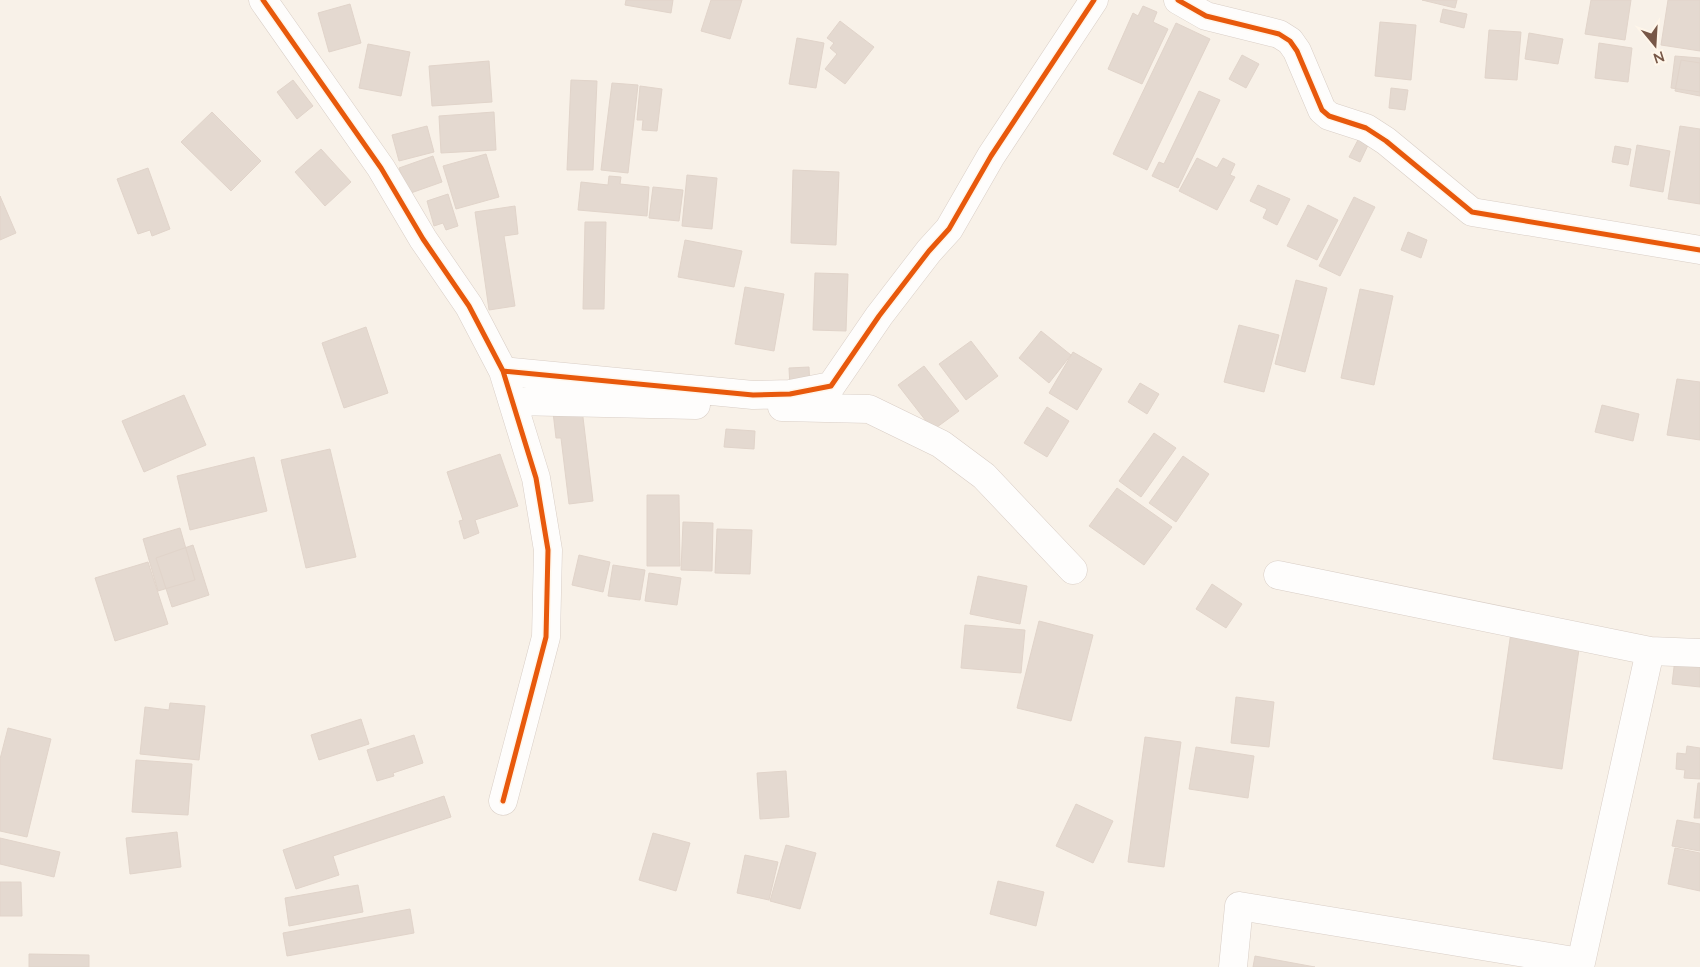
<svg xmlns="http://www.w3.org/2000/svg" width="1700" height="967" viewBox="0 0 1700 967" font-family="Lato,sans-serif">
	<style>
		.building { fill: #e4d9d0; stroke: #e1d4ca }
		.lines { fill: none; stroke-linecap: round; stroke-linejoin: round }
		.street-casing { stroke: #d9cec6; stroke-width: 29 }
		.street { stroke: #fefdfc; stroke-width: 28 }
		.cycleway-casing { stroke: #fff6ea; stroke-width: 8 }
		.cycleway { stroke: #e8590c; stroke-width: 5 }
	</style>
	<rect width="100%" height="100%" fill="#f8f1e8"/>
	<path class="building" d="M 626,0 L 673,0 L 671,13 L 625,5 Z
		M 711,0 L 742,0 L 730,39 L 701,31 Z
		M 1422,0 L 1457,0 L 1455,8 Z
		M 1591,0 L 1631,0 L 1625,40 L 1585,34 Z
		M 1668,0 L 1700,0 L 1700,51 L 1661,45 Z
		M 350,4 L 361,43 L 329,52 L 318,13 Z
		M 1143,6 L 1157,12 L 1153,22 L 1168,29 L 1142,84 L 1108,69 L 1133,13 L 1138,16 Z
		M 1443,9 L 1467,14 L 1464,28 L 1440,22 Z
		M 840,21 L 874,47 L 845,84 L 825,69 L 837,54 L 830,48 L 834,43 L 827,38 Z
		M 1380,22 L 1416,25 L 1411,80 L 1375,76 Z
		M 1176,23 L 1210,39 L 1147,170 L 1113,154 Z
		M 1489,30 L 1521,32 L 1517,80 L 1485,78 Z
		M 1529,33 L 1563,39 L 1558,64 L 1525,59 Z
		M 797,38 L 824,43 L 816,88 L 789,84 Z
		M 1599,43 L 1632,48 L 1628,82 L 1595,78 Z
		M 368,44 L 410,52 L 401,96 L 359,88 Z
		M 1242,55 L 1259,64 L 1246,88 L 1229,79 Z
		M 1675,56 L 1700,58 L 1700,92 L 1671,88 Z
		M 1681,60 L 1700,63 L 1700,96 L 1675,91 Z
		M 489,61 L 492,102 L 432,106 L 429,66 Z
		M 293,80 L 313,106 L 297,119 L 277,92 Z
		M 571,80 L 597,81 L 593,170 L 567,170 Z
		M 612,83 L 638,85 L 628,173 L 601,170 Z
		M 640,86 L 662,89 L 657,131 L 642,130 L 643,120 L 637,120 Z
		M 1391,88 L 1408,90 L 1405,110 L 1389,108 Z
		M 1199,91 L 1220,100 L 1178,188 L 1152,176 L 1159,162 L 1164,164 Z
		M 212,112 L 261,161 L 231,191 L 181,142 Z
		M 494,112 L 496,150 L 441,153 L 439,116 Z
		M 427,126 L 434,152 L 399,161 L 392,135 Z
		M 1680,126 L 1700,129 L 1700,204 L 1668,199 Z
		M 1359,138 L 1369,143 L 1360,162 L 1349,157 Z
		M 1637,145 L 1670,151 L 1663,192 L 1630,186 Z
		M 1615,146 L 1631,149 L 1628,165 L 1612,162 Z
		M 321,149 L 351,182 L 325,206 L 295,172 Z
		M 486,154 L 499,197 L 456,209 L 443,166 Z
		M 433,156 L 442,182 L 408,194 L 399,168 Z
		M 1197,158 L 1217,168 L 1223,158 L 1235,164 L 1230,175 L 1235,177 L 1217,210 L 1179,191 Z
		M 148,168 L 170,229 L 152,236 L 150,230 L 138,234 L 117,179 Z
		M 793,170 L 839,172 L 836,245 L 791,243 Z
		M 687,175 L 717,178 L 712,229 L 682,226 Z
		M 609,176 L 621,177 L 620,184 L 649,187 L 647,216 L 578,210 L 581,182 L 608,185 Z
		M 1258,185 L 1290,199 L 1277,225 L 1263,218 L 1267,209 L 1250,201 Z
		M 653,187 L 683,190 L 679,221 L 649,218 Z
		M 448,194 L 458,226 L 446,230 L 443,223 L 434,226 L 427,201 Z
		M 0,196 L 16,233 L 0,240 Z
		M 1354,197 L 1375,207 L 1340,276 L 1319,266 Z
		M 1308,205 L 1338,220 L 1317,260 L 1287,246 Z
		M 515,206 L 518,234 L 504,236 L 515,306 L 489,310 L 475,212 Z
		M 585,222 L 606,222 L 604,309 L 583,309 Z
		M 1408,232 L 1427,240 L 1421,258 L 1401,250 Z
		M 685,240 L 742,251 L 734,287 L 678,277 Z
		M 815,273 L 848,274 L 846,331 L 813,330 Z
		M 1296,280 L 1327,288 L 1305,372 L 1275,364 Z
		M 745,287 L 784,294 L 774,351 L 735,344 Z
		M 1360,289 L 1393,296 L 1374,385 L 1341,378 Z
		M 1239,325 L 1279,335 L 1264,392 L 1224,382 Z
		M 366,327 L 388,393 L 344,408 L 322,343 Z
		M 1041,331 L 1071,355 L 1049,383 L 1019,358 Z
		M 971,341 L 998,376 L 966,400 L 939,364 Z
		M 1073,352 L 1102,369 L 1077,410 L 1049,393 Z
		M 924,366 L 959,411 L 933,430 L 898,385 Z
		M 809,367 L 810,387 L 790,387 L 789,368 Z
		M 1677,379 L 1700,382 L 1700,440 L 1667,435 Z
		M 1140,383 L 1159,394 L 1147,414 L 1128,402 Z
		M 184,395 L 206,445 L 144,472 L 122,421 Z
		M 1602,405 L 1639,414 L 1633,441 L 1595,432 Z
		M 1047,407 L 1069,421 L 1047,457 L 1024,443 Z
		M 582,409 L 593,501 L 569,504 L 561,438 L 556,438 L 553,412 Z
		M 726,429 L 755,431 L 754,449 L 724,447 Z
		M 1154,433 L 1176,448 L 1141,497 L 1119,481 Z
		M 330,449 L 356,557 L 306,568 L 281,460 Z
		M 500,454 L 518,506 L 475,520 L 479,533 L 464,539 L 459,521 L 463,520 L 447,472 Z
		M 1183,456 L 1209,474 L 1176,522 L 1149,503 Z
		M 254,457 L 267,511 L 190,530 L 177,476 Z
		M 1117,488 L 1172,527 L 1144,565 L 1089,526 Z
		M 647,495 L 679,495 L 680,566 L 647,566 Z
		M 683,522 L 713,523 L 712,571 L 681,570 Z
		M 180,528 L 195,580 L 158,591 L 143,539 Z
		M 717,529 L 752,530 L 750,574 L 715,573 Z
		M 193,545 L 209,595 L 172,607 L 156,558 Z
		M 579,555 L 610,562 L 603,592 L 572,585 Z
		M 148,562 L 168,624 L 115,641 L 95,578 Z
		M 613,565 L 645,570 L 640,600 L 608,596 Z
		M 649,573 L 681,578 L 677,605 L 645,601 Z
		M 978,576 L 1027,586 L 1020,624 L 970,614 Z
		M 1212,584 L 1242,604 L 1226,628 L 1196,609 Z
		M 1039,621 L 1093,635 L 1071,721 L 1017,708 Z
		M 965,625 L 1025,630 L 1021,673 L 961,668 Z
		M 1511,632 L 1580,642 L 1562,769 L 1493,759 Z
		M 1675,659 L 1700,661 L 1700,687 L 1672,684 Z
		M 1236,697 L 1274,702 L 1269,747 L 1231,743 Z
		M 170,703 L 205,706 L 199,760 L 140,754 L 145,707 L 169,710 Z
		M 361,719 L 369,744 L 319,760 L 311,735 Z
		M 8,728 L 51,739 L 27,837 L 0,831 L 0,759 Z
		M 414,735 L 423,763 L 393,773 L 394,776 L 377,781 L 367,750 Z
		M 1145,737 L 1181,742 L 1164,867 L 1128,862 Z
		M 1687,746 L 1700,748 L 1700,779 L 1684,778 L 1685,770 L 1676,769 L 1677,753 L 1686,754 Z
		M 1196,747 L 1254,756 L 1248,798 L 1189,789 Z
		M 136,760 L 192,764 L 188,815 L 132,812 Z
		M 786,771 L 789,817 L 760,819 L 757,773 Z
		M 1698,783 L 1700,783 L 1700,818 L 1694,818 Z
		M 444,796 L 451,817 L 333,856 L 339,875 L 296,889 L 283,850 Z
		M 1076,804 L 1113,821 L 1093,863 L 1056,846 Z
		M 1677,820 L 1700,824 L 1700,851 L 1672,846 Z
		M 177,832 L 181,867 L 130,874 L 126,838 Z
		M 653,833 L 690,843 L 676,891 L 639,880 Z
		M 0,838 L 60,852 L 54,877 L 0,864 Z
		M 786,845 L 816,853 L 800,909 L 770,901 Z
		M 1675,848 L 1700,853 L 1700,891 L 1668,884 Z
		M 745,855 L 778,862 L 769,900 L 737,893 Z
		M 998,881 L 1044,892 L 1036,926 L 990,914 Z
		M 0,882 L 21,882 L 22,916 L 0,916 Z
		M 358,885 L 363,912 L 289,926 L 285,898 Z
		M 410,909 L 414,933 L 287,956 L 283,933 Z
		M 29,954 L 89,955 L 89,967 L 29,967 Z
		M 1255,956 L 1315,967 L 1253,967 Z"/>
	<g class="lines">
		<defs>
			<path id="street" d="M 263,0 L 381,168 L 423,239 L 469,306 L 503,371 L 536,478 L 548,550 L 546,637 L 503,801
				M 1178,0 L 1206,16 L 1279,34 L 1290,41 L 1297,51 L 1322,110 L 1329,116 L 1366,128 L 1386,141 L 1472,212 L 1700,250
				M 503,371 L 753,395 L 790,394 L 831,386 L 879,316 L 929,251 L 949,229 L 991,156 L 1094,0
				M 513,401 L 696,405
				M 782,407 L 869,409 L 941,444 L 984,476 L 1073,570
				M 1278,575 L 1650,651
				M 1233,967 L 1239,906 L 1580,962
				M 1580,967 L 1650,651 L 1700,653"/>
		</defs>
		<use href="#street" class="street-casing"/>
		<use href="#street" class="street"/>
		<defs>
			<path id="cycleway" d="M 263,0 L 381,168 L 423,239 L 469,306 L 503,371 L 536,478 L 548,550 L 546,637 L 503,801
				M 1178,0 L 1206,16 L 1279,34 L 1290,41 L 1297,51 L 1322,110 L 1329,116 L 1366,128 L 1386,141 L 1472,212 L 1700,250
				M 503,371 L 753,395 L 790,394 L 831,386 L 879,316 L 929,251 L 949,229 L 991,156 L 1094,0"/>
		</defs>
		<use href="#cycleway" class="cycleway-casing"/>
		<use href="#cycleway" class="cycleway"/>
	</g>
	<g transform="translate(1655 45) rotate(162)" stroke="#fff6ea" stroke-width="4" paint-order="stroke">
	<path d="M0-4L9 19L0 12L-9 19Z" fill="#775747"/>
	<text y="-8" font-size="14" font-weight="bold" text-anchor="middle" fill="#775747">N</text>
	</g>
</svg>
